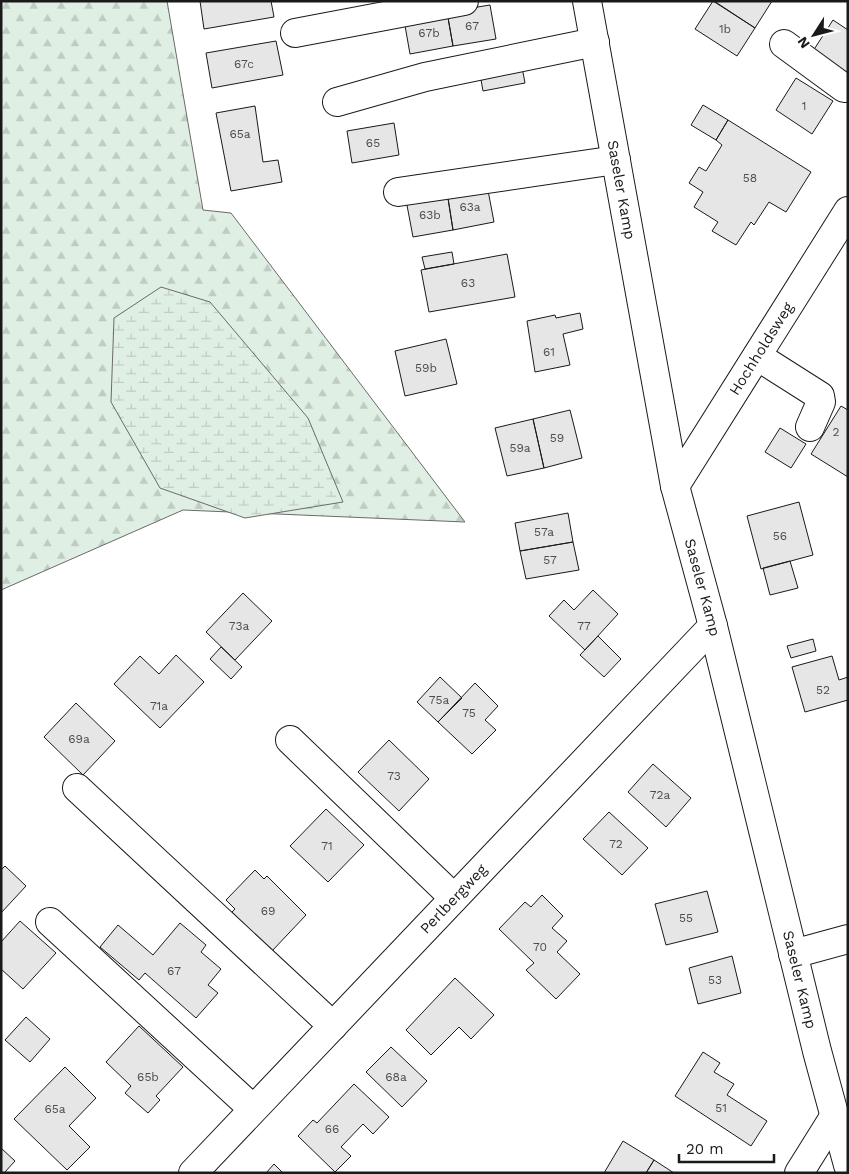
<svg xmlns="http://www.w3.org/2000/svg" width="849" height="1174" viewBox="0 0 849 1174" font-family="'Work Sans',sans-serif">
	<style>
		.forest { fill: url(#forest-firs); stroke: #6a6a6a }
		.wetland { fill: url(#wetland-marsh); stroke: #6a6a6a }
		.building { fill: #e6e6e6; stroke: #1a1a1a }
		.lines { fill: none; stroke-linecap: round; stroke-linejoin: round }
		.minor-casing { stroke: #1a1a1a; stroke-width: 30 }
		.minor { stroke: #fff; stroke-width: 28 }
		.labels { text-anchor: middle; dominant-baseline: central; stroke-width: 4; stroke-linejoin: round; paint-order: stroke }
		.number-label { font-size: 12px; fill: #4d4d4d }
		.street-label { font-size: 15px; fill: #1a1a1a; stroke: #fff }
	</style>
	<defs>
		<pattern id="forest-firs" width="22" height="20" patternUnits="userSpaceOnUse" patternTransform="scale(1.25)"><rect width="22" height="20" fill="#e0efe3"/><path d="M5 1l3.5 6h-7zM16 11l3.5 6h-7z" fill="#c0ccc2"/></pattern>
		<pattern id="wetland-marsh" width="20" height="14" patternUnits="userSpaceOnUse" patternTransform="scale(1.25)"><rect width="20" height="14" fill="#e0efe3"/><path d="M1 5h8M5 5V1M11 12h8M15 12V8" fill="none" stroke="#c0ccc2"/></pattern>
	</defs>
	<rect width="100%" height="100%" fill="#fff"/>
	<path class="forest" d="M 1,1 L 167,1 L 203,210 L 231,213 L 465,522 L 183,510 L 1,590 Z"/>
	<path class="wetland" d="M 161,287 L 210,302 L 308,418 L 343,502 L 245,518 L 160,488 L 111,402 L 114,318 Z"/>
	<path class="building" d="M 200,1 L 271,1 L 274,17 L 204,29 Z
		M 713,1 L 755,28 L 737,56 L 695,29 Z
		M 714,1 L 772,1 L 755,28 Z
		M 490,5 L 496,39 L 453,46 L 447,12 Z
		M 447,12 L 453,46 L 410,54 L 404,20 Z
		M 833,20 L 848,30 L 848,73 L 813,51 Z
		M 276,41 L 283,75 L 212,88 L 206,53 Z
		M 522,67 L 525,83 L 483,91 L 480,74 Z
		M 796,78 L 833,101 L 812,134 L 776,110 Z
		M 703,105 L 728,120 L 716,140 L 691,125 Z
		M 255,106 L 263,162 L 278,160 L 282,182 L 231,191 L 216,113 Z
		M 728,120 L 811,172 L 786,212 L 769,202 L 754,225 L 751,222 L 736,245 L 712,231 L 718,222 L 694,207 L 703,192 L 689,183 L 699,167 L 706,171 L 722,145 L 716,140 Z
		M 394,123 L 399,155 L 352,163 L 347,131 Z
		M 487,185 L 494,222 L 453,230 L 447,192 Z
		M 447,192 L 453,230 L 413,237 L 406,200 Z
		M 452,252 L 454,264 L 425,269 L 422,257 Z
		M 507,254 L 515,297 L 429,312 L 421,270 Z
		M 580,313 L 583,329 L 563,334 L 570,365 L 535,372 L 527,321 L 555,315 L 556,318 Z
		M 446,339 L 457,384 L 405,396 L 395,351 Z
		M 841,406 L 848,410 L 848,477 L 811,454 Z
		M 570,410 L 582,458 L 544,468 L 533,419 Z
		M 533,419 L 544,468 L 507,476 L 495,428 Z
		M 780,428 L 806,444 L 791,468 L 765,452 Z
		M 799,502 L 813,555 L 761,569 L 747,516 Z
		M 568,513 L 573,542 L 520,551 L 515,523 Z
		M 573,542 L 579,570 L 526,579 L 520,551 Z
		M 790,561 L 798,588 L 770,595 L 763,568 Z
		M 593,590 L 618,614 L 585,650 L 549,616 L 564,600 L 574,610 Z
		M 243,593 L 272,621 L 235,660 L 206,632 Z
		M 598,636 L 621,659 L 604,677 L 580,655 Z
		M 813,639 L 816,651 L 791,658 L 787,646 Z
		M 221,647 L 242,667 L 231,679 L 210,659 Z
		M 176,655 L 204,682 L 160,728 L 114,684 L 140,656 L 159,674 Z
		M 832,656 L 839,680 L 848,677 L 848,700 L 805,712 L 792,667 Z
		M 440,677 L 462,698 L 438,722 L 417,702 Z
		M 475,683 L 498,706 L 485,720 L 496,730 L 472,754 L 438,722 Z
		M 76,703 L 115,741 L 83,775 L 44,737 Z
		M 389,740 L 429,779 L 399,811 L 358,772 Z
		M 653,764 L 691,798 L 666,827 L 628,792 Z
		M 326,809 L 364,845 L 328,882 L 290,846 Z
		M 609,812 L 648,848 L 622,875 L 583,839 Z
		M 5,866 L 26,886 L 1,913 L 1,870 Z
		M 255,870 L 264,879 L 267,876 L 306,915 L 272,951 L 232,912 L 235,909 L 226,900 Z
		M 707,891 L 718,932 L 666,945 L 655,904 Z
		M 542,895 L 563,916 L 552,928 L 567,941 L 557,952 L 580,974 L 556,999 L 526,970 L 534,963 L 499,929 L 525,902 L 531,907 Z
		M 20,921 L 56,953 L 23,989 L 1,969 L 1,942 Z
		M 180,923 L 206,945 L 201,952 L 221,969 L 208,985 L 218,993 L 196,1018 L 145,973 L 139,980 L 100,947 L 118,925 L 153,955 Z
		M 732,956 L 741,993 L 698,1004 L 689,968 Z
		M 455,978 L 494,1015 L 471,1039 L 459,1027 L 431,1055 L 406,1030 Z
		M 26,1017 L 50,1039 L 30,1062 L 5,1040 Z
		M 139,1026 L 183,1067 L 156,1096 L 160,1100 L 148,1113 L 125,1093 L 131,1086 L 106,1062 Z
		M 391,1047 L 427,1081 L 402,1107 L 366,1072 Z
		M 703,1052 L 720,1063 L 714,1072 L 734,1084 L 727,1095 L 767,1121 L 751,1146 L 675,1096 Z
		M 65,1067 L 96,1098 L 69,1126 L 90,1147 L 67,1170 L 14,1119 Z
		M 354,1084 L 389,1117 L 373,1134 L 363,1124 L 341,1147 L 351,1156 L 335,1172 L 298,1136 L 313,1120 L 317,1123 Z
		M 623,1141 L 654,1160 L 646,1173 L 604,1173 Z
		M 1,1148 L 15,1161 L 4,1173 L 1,1173 Z
		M 654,1160 L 674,1173 L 646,1173 Z
		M 274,1164 L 283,1173 L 266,1173 Z"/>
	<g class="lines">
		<defs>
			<g id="minor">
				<path id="s1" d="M 587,1 L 675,486 L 713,626 L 817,1051 L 848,1165"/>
				<path d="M 295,33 L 464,1"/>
				<path d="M 784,44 L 844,88 L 848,88"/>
				<path d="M 337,102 L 425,77 L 595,42"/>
				<path d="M 398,192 L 616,160"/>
				<path d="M 757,356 L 820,396 L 821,402 L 810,427"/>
				<path id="s2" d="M 675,486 L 848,211"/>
				<path d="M 290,740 L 454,898"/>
				<path d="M 77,788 L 333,1026"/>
				<path d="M 50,922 L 253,1109"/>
				<path d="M 793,954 L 848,939"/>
				<path id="s3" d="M 193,1173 L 713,626"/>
				<path d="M 799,1173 L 834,1117"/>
			</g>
		</defs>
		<use href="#minor" class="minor-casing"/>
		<use href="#minor" class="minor"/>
	</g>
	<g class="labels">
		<g class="number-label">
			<text x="472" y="26">67</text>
			<text x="725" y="29">1b</text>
			<text x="429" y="33">67b</text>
			<text x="244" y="64">67c</text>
			<text x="804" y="106">1</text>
			<text x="240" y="134">65a</text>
			<text x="373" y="143">65</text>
			<text x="750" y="178">58</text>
			<text x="470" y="207">63a</text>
			<text x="430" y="215">63b</text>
			<text x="468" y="283">63</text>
			<text x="549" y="352">61</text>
			<text x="426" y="368">59b</text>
			<text x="836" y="432">2</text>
			<text x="557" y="438">59</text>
			<text x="520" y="448">59a</text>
			<text x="544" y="532">57a</text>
			<text x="780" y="536">56</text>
			<text x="550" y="560">57</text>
			<text x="239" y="626">73a</text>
			<text x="584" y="626">77</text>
			<text x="823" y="690">52</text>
			<text x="439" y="700">75a</text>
			<text x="159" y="706">71a</text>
			<text x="469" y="713">75</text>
			<text x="79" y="739">69a</text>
			<text x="394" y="776">73</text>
			<text x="660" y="795">72a</text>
			<text x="616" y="844">72</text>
			<text x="327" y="846">71</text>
			<text x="268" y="911">69</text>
			<text x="686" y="918">55</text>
			<text x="540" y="947">70</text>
			<text x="174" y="971">67</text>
			<text x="715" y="980">53</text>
			<text x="148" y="1077">65b</text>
			<text x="396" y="1077">68a</text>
			<text x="721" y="1108">51</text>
			<text x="55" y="1109">65a</text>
			<text x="332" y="1129">66</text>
		</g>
		<g class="street-label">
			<text stroke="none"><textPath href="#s1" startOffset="192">Saseler Kamp</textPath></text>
			<text stroke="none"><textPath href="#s2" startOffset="162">Hochholdsweg</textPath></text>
			<text stroke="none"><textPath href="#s1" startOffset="598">Saseler Kamp</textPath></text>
			<text stroke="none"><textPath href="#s3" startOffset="378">Perlbergweg</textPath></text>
			<text stroke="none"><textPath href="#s1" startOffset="1002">Saseler Kamp</textPath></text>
		</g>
	</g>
	<rect width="849" height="1174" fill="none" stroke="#1a1a1a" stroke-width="5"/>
	<g transform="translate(814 35) rotate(234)" stroke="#ffffff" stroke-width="4" paint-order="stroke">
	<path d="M0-4L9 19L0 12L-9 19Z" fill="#1a1a1a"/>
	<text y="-8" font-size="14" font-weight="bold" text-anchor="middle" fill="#1a1a1a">N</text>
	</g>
	<path d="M679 1154v8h95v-8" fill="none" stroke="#1a1a1a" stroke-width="2.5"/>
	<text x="686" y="1154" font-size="15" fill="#1a1a1a" stroke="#ffffff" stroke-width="4" paint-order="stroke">20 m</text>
</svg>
